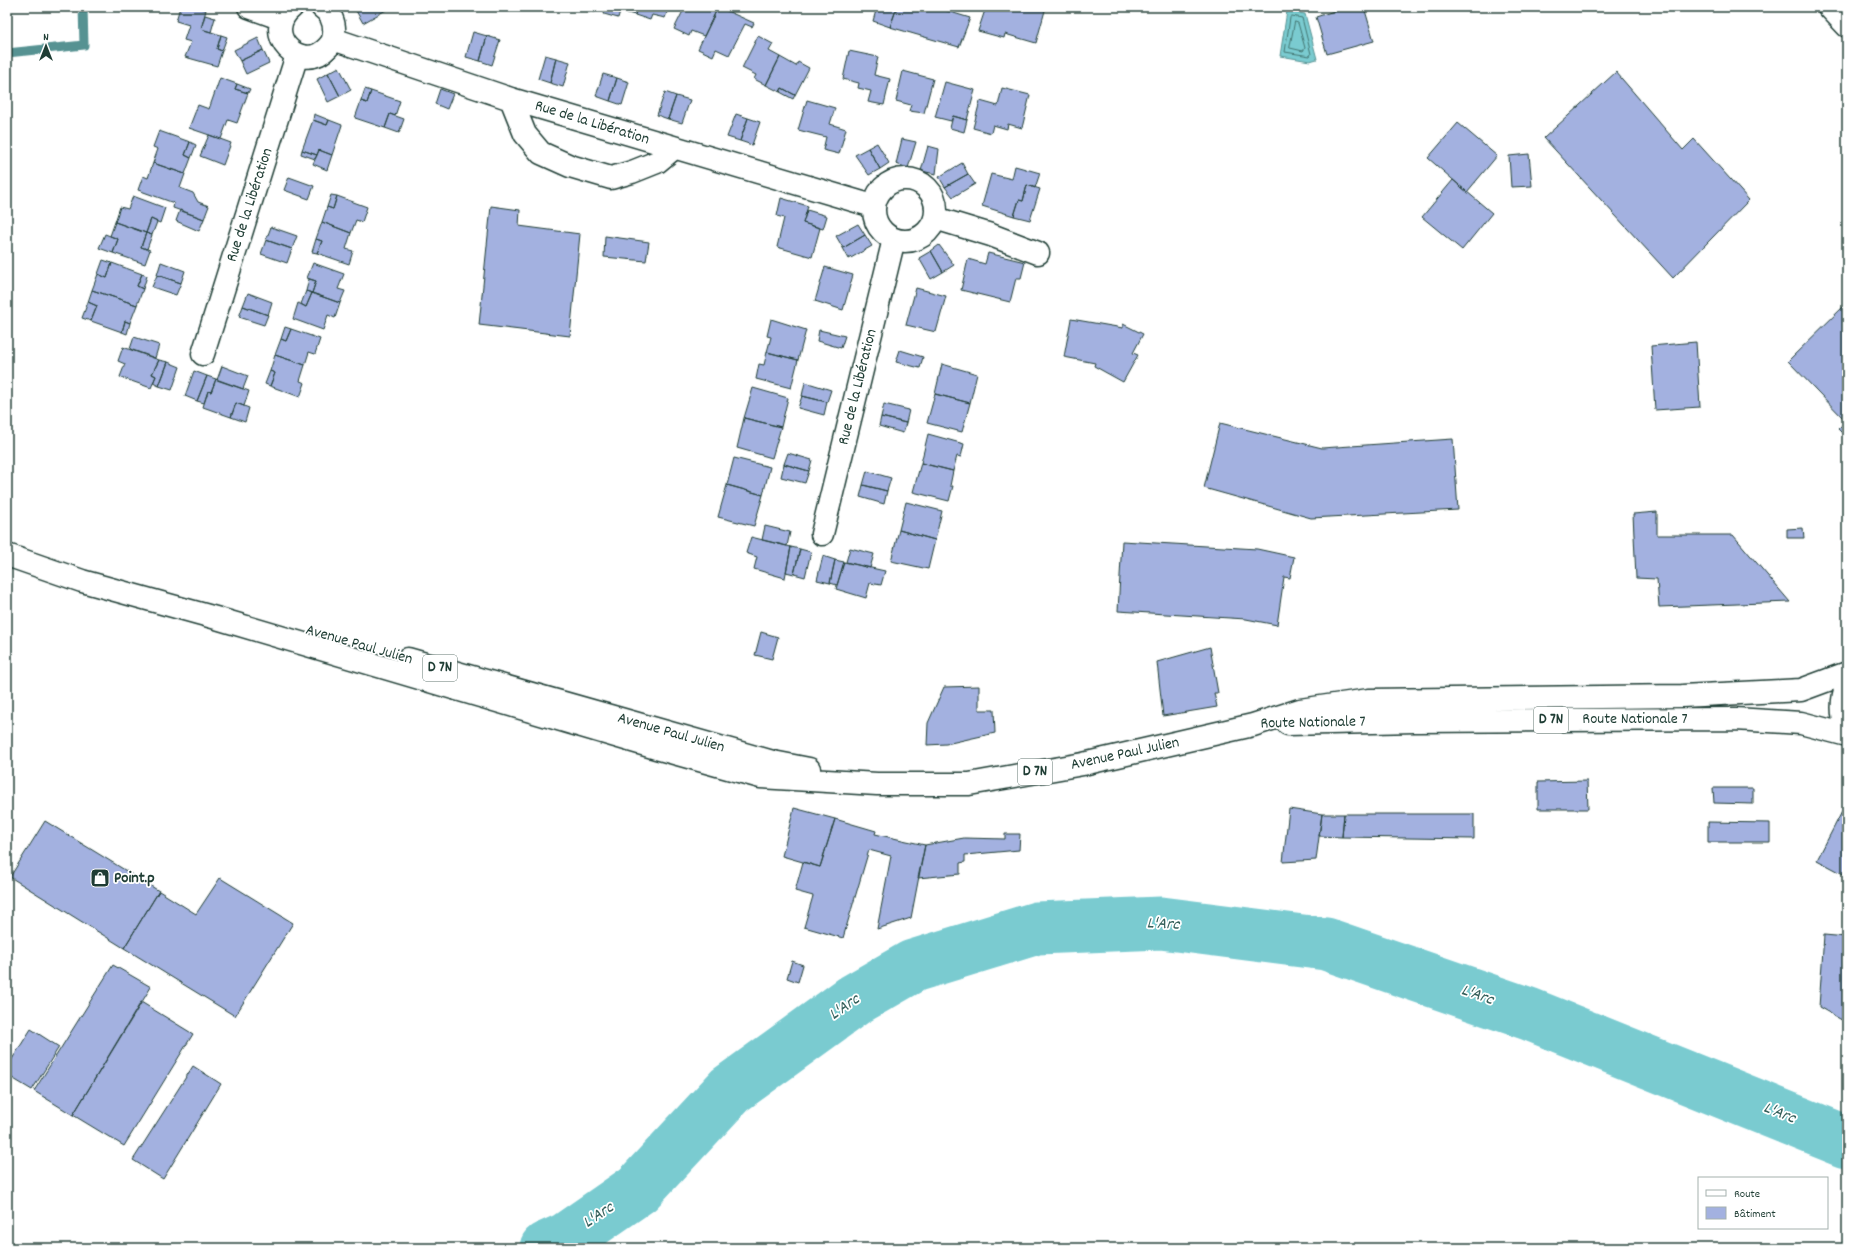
<svg xmlns="http://www.w3.org/2000/svg" width="1854" height="1255" viewBox="0 0 1854 1255" font-family="Dekko,sans-serif">
	<style>
		.water { fill: #7acbd0; stroke: #569292 }
		.lines { fill: none; stroke-linecap: round; stroke-linejoin: round }
		.shore { stroke: #437672; stroke-width: 1 }
		.stream { stroke: #569292; stroke-width: 9 }
		.river { stroke: #7acbd0; stroke-width: 53 }
		.building { fill: #a3b1e0; stroke: #1f3d34 }
		.minor-casing { stroke: #1f3d34; stroke-width: 25 }
		.primary-casing { stroke: #1f3d34; stroke-width: 25 }
		.motorway-casing { stroke: #1f3d34; stroke-width: 25 }
		.minor { stroke: #fff; stroke-width: 22 }
		.primary { stroke: #fff; stroke-width: 22 }
		.motorway { stroke: #fff; stroke-width: 22 }
		.labels { text-anchor: middle; dominant-baseline: central; stroke-width: 3.5; stroke-linejoin: round; paint-order: stroke }
		.shield { fill: #fff; stroke: #627771; stroke-width: 1 }
		.shield-label { font-size: 15px; font-weight: bold; fill: #1f3d34 }
		.street-label { font-size: 16px; fill: #1f3d34; stroke: #fff }
		.poi-label { font-size: 16px; font-weight: bold; fill: #1f3d34; stroke: #fff; text-anchor: start }
		.water-label { font-size: 17px; font-style: italic; fill: #36605b; stroke: #fff }
	</style>
	<rect width="100%" height="100%" fill="#fff"/>
	<filter id="ink" filterUnits="userSpaceOnUse"><feTurbulence type="fractalNoise" baseFrequency=".025" numOctaves="2"/><feDisplacementMap in="SourceGraphic" scale="8" xChannelSelector="R" yChannelSelector="G"/><feConvolveMatrix kernelMatrix="1 2 1 2 8 2 1 2 1" color-interpolation-filters="sRGB"/></filter>
	<g filter="url(#ink)">
		<path class="water" d="M 1287,11 L 1305,14 L 1317,59 L 1310,61 L 1280,56 Z"/>
		<g class="lines">
			<path class="shore" d="M 1292,16 L 1302,18 L 1311,54 L 1310,56 L 1285,52 L 1290,18 Z
				M 1295,22 L 1298,23 L 1305,48 L 1303,51 L 1290,48 Z"/>
			<path class="stream" d="M 7,53 L 84,45 L 83,7"/>
			<path class="river" d="M 546,1248 L 566,1239 L 638,1189 L 730,1090 L 854,1000 L 913,966 L 1037,928 L 1161,923 L 1326,944 L 1529,1014 L 1847,1142"/>
		</g>
		<path class="building" d="M 180,7 L 195,7 L 206,10 L 201,29 L 221,35 L 217,49 L 222,51 L 217,66 L 185,57 L 191,42 L 184,40 L 189,25 L 176,21 Z
			M 359,7 L 384,7 L 386,10 L 363,23 L 355,9 Z
			M 565,7 L 596,7 L 595,12 Z
			M 606,7 L 637,7 L 635,15 L 620,11 L 618,18 L 604,14 Z
			M 637,7 L 669,7 L 665,18 L 652,15 L 650,20 L 635,15 Z
			M 685,7 L 718,7 L 704,36 L 691,31 L 689,36 L 674,29 Z
			M 718,7 L 754,23 L 752,27 L 745,24 L 729,55 L 716,49 L 713,56 L 698,49 Z
			M 877,7 L 897,7 L 890,27 L 873,21 Z
			M 897,7 L 934,7 L 970,18 L 959,47 L 890,27 Z
			M 986,7 L 1046,7 L 1036,43 L 1005,34 L 1004,38 L 978,31 Z
			M 1336,7 L 1364,7 L 1374,41 L 1327,54 L 1316,17 L 1337,10 Z
			M 205,15 L 215,18 L 211,32 L 201,29 Z
			M 473,32 L 487,36 L 480,61 L 466,57 Z
			M 221,35 L 227,37 L 222,51 L 217,49 Z
			M 487,36 L 500,40 L 492,65 L 480,61 Z
			M 758,36 L 773,44 L 769,51 L 780,57 L 766,85 L 754,79 L 756,75 L 742,68 Z
			M 258,38 L 263,50 L 240,61 L 234,50 Z
			M 263,50 L 269,63 L 246,74 L 240,61 Z
			M 849,51 L 878,57 L 874,75 L 890,79 L 884,105 L 868,102 L 871,91 L 858,88 L 859,83 L 843,79 Z
			M 545,55 L 556,58 L 550,83 L 538,79 Z
			M 780,57 L 796,66 L 798,62 L 809,68 L 795,95 L 782,88 L 780,92 L 766,85 Z
			M 556,58 L 570,62 L 563,87 L 550,83 Z
			M 339,67 L 351,90 L 340,96 L 328,73 Z
			M 903,71 L 933,79 L 924,113 L 909,111 L 911,105 L 896,101 Z
			M 1616,72 L 1683,150 L 1694,139 L 1749,200 L 1673,278 L 1544,138 Z
			M 328,73 L 340,96 L 328,102 L 317,79 Z
			M 603,74 L 617,78 L 610,101 L 596,96 Z
			M 220,78 L 237,84 L 235,89 L 248,93 L 237,123 L 228,120 L 221,139 L 189,128 L 198,105 L 209,109 Z
			M 617,78 L 629,82 L 622,105 L 610,101 Z
			M 945,82 L 975,90 L 967,120 L 953,116 L 951,121 L 935,117 Z
			M 237,84 L 250,89 L 248,93 L 235,89 Z
			M 782,88 L 795,95 L 793,99 L 780,92 Z
			M 1002,88 L 1030,95 L 1022,128 L 1008,124 L 1007,129 L 993,125 L 991,133 L 973,128 L 980,101 L 998,106 Z
			M 365,89 L 371,91 L 367,103 L 361,101 Z
			M 440,89 L 453,94 L 447,109 L 435,104 Z
			M 371,91 L 400,101 L 395,116 L 390,114 L 385,128 L 355,118 L 361,101 L 367,103 Z
			M 665,92 L 676,96 L 668,119 L 657,115 Z
			M 676,96 L 690,100 L 682,123 L 668,119 Z
			M 807,100 L 835,108 L 830,124 L 846,129 L 839,154 L 823,150 L 826,137 L 798,130 Z
			M 314,114 L 329,120 L 327,125 L 313,120 Z
			M 390,114 L 404,119 L 399,133 L 385,128 Z
			M 736,114 L 748,118 L 740,141 L 727,137 Z
			M 953,116 L 967,120 L 964,132 L 950,128 Z
			M 748,118 L 760,122 L 752,145 L 740,141 Z
			M 313,120 L 327,125 L 329,120 L 342,125 L 332,155 L 319,150 L 317,155 L 302,150 Z
			M 1458,123 L 1497,156 L 1467,192 L 1428,158 Z
			M 159,131 L 190,142 L 185,155 L 191,158 L 185,174 L 153,163 L 158,149 L 153,147 Z
			M 209,135 L 231,143 L 223,165 L 200,156 Z
			M 902,139 L 916,142 L 908,168 L 896,164 Z
			M 190,142 L 196,145 L 191,158 L 185,155 Z
			M 877,143 L 889,163 L 880,169 L 868,148 Z
			M 928,146 L 939,149 L 936,174 L 921,171 Z
			M 868,148 L 880,169 L 869,175 L 855,155 Z
			M 302,150 L 317,155 L 315,159 L 301,154 Z
			M 319,150 L 332,155 L 327,170 L 313,164 Z
			M 1529,154 L 1532,186 L 1511,187 L 1509,156 Z
			M 153,163 L 185,174 L 180,188 L 193,193 L 198,202 L 209,206 L 204,219 L 173,208 L 174,203 L 138,190 L 143,176 L 148,178 Z
			M 962,163 L 968,174 L 945,187 L 939,177 Z
			M 1015,166 L 1040,173 L 1035,188 L 1027,185 L 1023,201 L 1019,200 L 1014,216 L 982,206 L 991,174 L 1012,179 Z
			M 968,174 L 975,184 L 953,197 L 945,187 Z
			M 289,177 L 314,186 L 309,199 L 284,190 Z
			M 1453,180 L 1492,213 L 1462,250 L 1422,217 Z
			M 1027,185 L 1040,189 L 1030,220 L 1014,216 L 1019,200 L 1023,201 Z
			M 331,195 L 337,196 L 333,209 L 327,207 Z
			M 133,196 L 165,208 L 160,223 L 151,219 L 146,233 L 115,222 L 120,207 L 128,209 Z
			M 337,196 L 367,207 L 362,222 L 356,220 L 351,233 L 322,222 L 327,207 L 333,209 Z
			M 781,198 L 808,206 L 803,223 L 820,228 L 812,257 L 777,247 L 784,218 L 777,216 Z
			M 491,206 L 520,210 L 519,226 L 580,234 L 570,336 L 479,325 Z
			M 180,210 L 204,219 L 199,231 L 176,221 Z
			M 807,210 L 827,216 L 823,229 L 803,223 Z
			M 151,219 L 157,222 L 152,235 L 146,233 Z
			M 115,222 L 146,233 L 141,247 L 150,250 L 145,264 L 113,253 L 118,239 L 110,236 Z
			M 322,222 L 351,233 L 346,249 L 353,251 L 349,264 L 317,253 L 322,241 L 316,239 Z
			M 858,224 L 865,235 L 843,248 L 836,236 Z
			M 271,227 L 297,236 L 292,249 L 266,240 Z
			M 146,233 L 152,235 L 147,249 L 141,247 Z
			M 105,234 L 118,239 L 113,253 L 99,248 Z
			M 865,235 L 872,246 L 849,259 L 843,248 Z
			M 605,236 L 649,242 L 646,261 L 604,257 Z
			M 316,239 L 322,241 L 317,253 L 312,252 Z
			M 266,240 L 292,249 L 287,263 L 261,254 Z
			M 939,245 L 954,265 L 943,272 L 931,251 Z
			M 931,251 L 943,272 L 931,279 L 919,258 Z
			M 988,253 L 1025,262 L 1021,278 L 1016,278 L 1010,302 L 961,290 L 968,259 L 985,264 Z
			M 103,260 L 112,263 L 107,278 L 98,274 Z
			M 161,262 L 185,271 L 181,283 L 157,275 Z
			M 112,263 L 142,274 L 137,286 L 143,289 L 137,305 L 92,290 L 98,274 L 107,278 Z
			M 313,263 L 344,274 L 338,289 L 345,291 L 340,303 L 312,293 L 316,281 L 307,278 Z
			M 825,267 L 853,275 L 843,310 L 815,301 Z
			M 142,274 L 147,276 L 143,289 L 137,286 Z
			M 157,275 L 181,283 L 176,295 L 152,287 Z
			M 309,279 L 316,281 L 312,293 L 306,291 Z
			M 916,288 L 946,296 L 936,332 L 906,325 Z
			M 92,290 L 137,305 L 130,323 L 125,321 L 122,332 L 91,321 L 97,306 L 88,302 Z
			M 306,291 L 312,293 L 306,307 L 301,304 Z
			M 248,293 L 272,302 L 268,315 L 243,306 Z
			M 312,293 L 340,303 L 335,318 L 328,315 L 323,330 L 293,319 L 298,303 L 306,307 Z
			M 88,302 L 97,306 L 91,321 L 82,318 Z
			M 1847,303 L 1847,420 L 1846,421 L 1788,361 Z
			M 243,306 L 268,315 L 264,325 L 239,317 Z
			M 771,319 L 806,330 L 798,360 L 767,352 L 771,337 L 767,336 Z
			M 1071,319 L 1123,328 L 1123,324 L 1143,334 L 1133,353 L 1138,355 L 1123,382 L 1094,366 L 1095,363 L 1064,357 Z
			M 125,321 L 130,323 L 127,334 L 122,332 Z
			M 285,327 L 291,329 L 286,341 L 281,339 Z
			M 291,329 L 320,339 L 315,354 L 309,352 L 305,365 L 275,355 L 281,339 L 286,341 Z
			M 819,330 L 845,336 L 841,348 L 817,341 Z
			M 134,337 L 159,345 L 155,358 L 130,349 Z
			M 1696,342 L 1700,407 L 1655,410 L 1651,346 Z
			M 123,347 L 159,360 L 152,374 L 156,376 L 151,388 L 120,377 L 125,364 L 118,361 Z
			M 900,350 L 923,357 L 920,368 L 896,362 Z
			M 767,352 L 798,360 L 791,388 L 756,379 L 759,364 L 764,365 Z
			M 275,355 L 305,365 L 300,381 L 305,383 L 300,397 L 270,386 L 275,373 L 270,371 Z
			M 159,360 L 168,362 L 159,386 L 153,383 L 156,376 L 152,374 Z
			M 168,362 L 180,367 L 172,390 L 159,386 Z
			M 942,364 L 977,374 L 970,403 L 935,394 Z
			M 222,366 L 248,376 L 243,389 L 217,380 Z
			M 194,371 L 207,376 L 197,401 L 185,396 Z
			M 270,371 L 275,373 L 270,386 L 265,384 Z
			M 207,376 L 216,379 L 211,392 L 208,391 L 204,403 L 197,401 Z
			M 216,379 L 249,391 L 244,406 L 236,403 L 231,417 L 203,407 L 208,391 L 211,392 Z
			M 805,382 L 831,390 L 827,402 L 802,396 Z
			M 753,388 L 788,398 L 781,427 L 744,418 Z
			M 935,394 L 970,403 L 962,432 L 927,423 Z
			M 802,396 L 827,402 L 824,415 L 798,408 Z
			M 236,403 L 249,408 L 245,422 L 231,417 Z
			M 884,404 L 909,410 L 906,423 L 881,417 Z
			M 881,417 L 906,423 L 903,433 L 879,426 Z
			M 744,418 L 781,427 L 772,458 L 737,448 Z
			M 1847,420 L 1847,438 L 1838,429 Z
			M 1220,423 L 1322,448 L 1453,439 L 1458,510 L 1311,518 L 1204,488 Z
			M 928,434 L 964,444 L 961,457 L 957,456 L 953,471 L 921,463 Z
			M 788,453 L 812,460 L 809,471 L 784,464 Z
			M 734,458 L 770,467 L 763,495 L 727,485 Z
			M 921,463 L 953,471 L 950,486 L 953,486 L 949,501 L 913,492 Z
			M 784,464 L 809,471 L 805,483 L 781,477 Z
			M 867,471 L 891,478 L 887,491 L 863,485 Z
			M 727,485 L 763,495 L 754,526 L 718,517 Z
			M 863,485 L 887,491 L 884,504 L 860,497 Z
			M 906,502 L 942,511 L 935,540 L 899,530 Z
			M 1657,512 L 1657,535 L 1733,535 L 1790,602 L 1659,607 L 1657,579 L 1636,578 L 1633,514 Z
			M 765,526 L 790,532 L 787,546 L 762,540 Z
			M 1803,528 L 1804,538 L 1787,538 L 1787,529 Z
			M 899,530 L 935,540 L 928,569 L 891,561 Z
			M 751,537 L 791,547 L 785,578 L 754,569 L 757,557 L 746,553 Z
			M 1122,541 L 1257,549 L 1294,557 L 1290,578 L 1284,577 L 1277,625 L 1246,619 L 1118,611 Z
			M 791,547 L 800,549 L 794,574 L 786,572 Z
			M 850,548 L 874,554 L 870,568 L 846,562 Z
			M 800,549 L 811,552 L 805,577 L 794,574 Z
			M 823,556 L 835,560 L 830,583 L 817,580 Z
			M 835,560 L 844,562 L 837,585 L 830,583 Z
			M 844,562 L 885,571 L 881,585 L 870,583 L 866,598 L 836,589 Z
			M 761,632 L 778,637 L 772,659 L 755,655 Z
			M 1210,647 L 1218,693 L 1214,693 L 1217,707 L 1163,716 L 1157,662 Z
			M 979,686 L 979,710 L 994,710 L 995,733 L 946,744 L 927,745 L 928,723 L 944,687 Z
			M 1587,781 L 1588,809 L 1538,809 L 1538,782 Z
			M 1713,788 L 1753,788 L 1753,804 L 1714,803 Z
			M 1847,802 L 1847,876 L 1817,860 Z
			M 794,808 L 835,819 L 820,867 L 782,856 Z
			M 1289,809 L 1322,814 L 1316,860 L 1283,862 Z
			M 1322,814 L 1344,814 L 1342,837 L 1319,836 Z
			M 1344,814 L 1474,814 L 1474,839 L 1342,837 Z
			M 835,819 L 876,831 L 875,834 L 925,845 L 911,918 L 877,929 L 891,856 L 869,850 L 843,938 L 804,927 L 813,896 L 795,891 L 803,862 L 820,867 Z
			M 45,821 L 159,891 L 124,948 L 10,877 Z
			M 1708,822 L 1770,823 L 1770,842 L 1708,842 Z
			M 1005,834 L 1020,834 L 1019,850 L 965,855 L 965,862 L 960,863 L 960,874 L 918,878 L 925,845 L 964,838 L 1005,839 Z
			M 220,878 L 293,923 L 235,1016 L 124,948 L 159,891 L 196,914 Z
			M 1824,935 L 1847,937 L 1847,1023 L 1819,1007 Z
			M 792,961 L 803,965 L 798,982 L 787,978 Z
			M 113,965 L 151,987 L 73,1115 L 34,1091 Z
			M 141,1002 L 193,1034 L 124,1146 L 73,1115 Z
			M 31,1029 L 59,1047 L 32,1090 L 7,1075 L 7,1067 Z
			M 193,1066 L 221,1084 L 163,1179 L 133,1160 Z"/>
		<g class="lines">
			<defs>
				<path id="minor" d="M 249,7 L 282,19
					M 292,7 C 259,34 302,76 328,47 C 331,44 334,39 334,34 C 335,23 331,13 322,7
					M 333,39 L 511,99 L 873,206
					M 511,99 L 525,134 L 541,153 L 570,166 L 611,178 L 632,172 L 657,162 L 674,148
					M874 210a31 31 0 1 1 62 0a31 31 0 1 1-62 0Z
					M 935,218 L 991,235 L 1038,253
					M 203,354 L 297,55
					M 822,534 L 894,239"/>
				<path id="primary" d="M 7,555 L 82,581 L 216,618 L 656,748 L 760,777 L 877,784 L 969,784 L 1083,764 L 1253,725 L 1300,710 L 1369,700 L 1682,696 L 1801,690 L 1847,673
					M 408,659 L 773,762 L 809,769
					M 1847,684 C 1841,700 1841,715 1847,731
					M 1288,724 L 1415,721 L 1735,719 L 1801,723 L 1847,735"/>
				<path id="motorway" d="M 1829,7 L 1847,26"/>
			</defs>
			<use href="#minor" class="minor-casing"/>
			<use href="#primary" class="primary-casing"/>
			<use href="#motorway" class="motorway-casing"/>
			<use href="#minor" class="minor"/>
			<use href="#primary" class="primary"/>
			<use href="#motorway" class="motorway"/>
		</g>
	</g>
	<defs>
		<symbol id="shop-square" viewBox="-11 -11 22 22"><rect x="-9" y="-9" width="18" height="18" rx="4" fill="#1f3d34" stroke="#fff"/><path d="M-5-2.5h2.3a2.7 3.5 0 0 1 5.4 0H5L5.5 6h-11ZM-1.5-2.5h3a1.5 2.3 0 0 0-3 0Z" fill="#fff"/></symbol>
	</defs>
	<g fill-rule="evenodd">
		<use href="#shop-square" x="89" y="867" width="22" height="22"/>
	</g>
	<g class="labels">
		<g class="shield">
			<rect x="423" y="655" width="34" height="26" rx="3"/>
			<rect x="1534" y="707" width="34" height="26" rx="3"/>
			<rect x="1018" y="759" width="34" height="26" rx="3"/>
		</g>
		<g class="shield-label">
			<text x="440" y="668">D 7N</text>
			<text x="1551" y="720">D 7N</text>
			<text x="1035" y="772">D 7N</text>
		</g>
		<g class="street-label">
			<text transform="translate(592 123) rotate(17)">Rue de la Libération</text>
			<text transform="translate(250 205) rotate(-72)">Rue de la Libération</text>
			<text transform="translate(858 387) rotate(-76)">Rue de la Libération</text>
			<text transform="translate(359 645) rotate(16)">Avenue Paul Julien</text>
			<text x="1635" y="719">Route Nationale 7</text>
			<text transform="translate(1313 723) rotate(-1)">Route Nationale 7</text>
			<text transform="translate(671 733) rotate(16)">Avenue Paul Julien</text>
			<text transform="translate(1125 754) rotate(-12)">Avenue Paul Julien</text>
		</g>
		<g class="poi-label">
			<text x="114" y="878">Point.p</text>
		</g>
		<g class="water-label">
			<text transform="translate(1163 925) rotate(3)">L'Arc</text>
			<text transform="translate(1477 996) rotate(19)">L'Arc</text>
			<text transform="translate(845 1008) rotate(-35)">L'Arc</text>
			<text transform="translate(1779 1114) rotate(22)">L'Arc</text>
			<text transform="translate(599 1216) rotate(-34)">L'Arc</text>
		</g>
	</g>
	<rect width="1854" height="1255" fill="none" stroke="#fff" stroke-width="24"/>
	<rect x="12" y="12" width="1830" height="1231" fill="none" stroke="#1f3d34" stroke-width="1.5" filter="url(#ink)"/>
	<rect x="1698" y="1177" width="130" height="52" fill="#ffffff" stroke="#a5b1ae"/>
	<rect x="1706" y="1190" width="20" height="6" fill="#ffffff" stroke="#a5b1ae"/>
	<text x="1734" y="1197" font-size="12" fill="#1f3d34">Route</text>
	<rect x="1706" y="1207" width="20" height="12" fill="#a3b1e0" stroke="#a5b1ae"/>
	<text x="1734" y="1217" font-size="12" fill="#1f3d34">Bâtiment</text>
	<g transform="translate(46 46)" stroke="#ffffff" stroke-width="3" paint-order="stroke">
	<path d="M0-3L7 15L0 10L-7 15Z" fill="#1f3d34"/>
	<text y="-6" font-size="11" font-weight="bold" text-anchor="middle" fill="#1f3d34">N</text>
	</g>
</svg>
